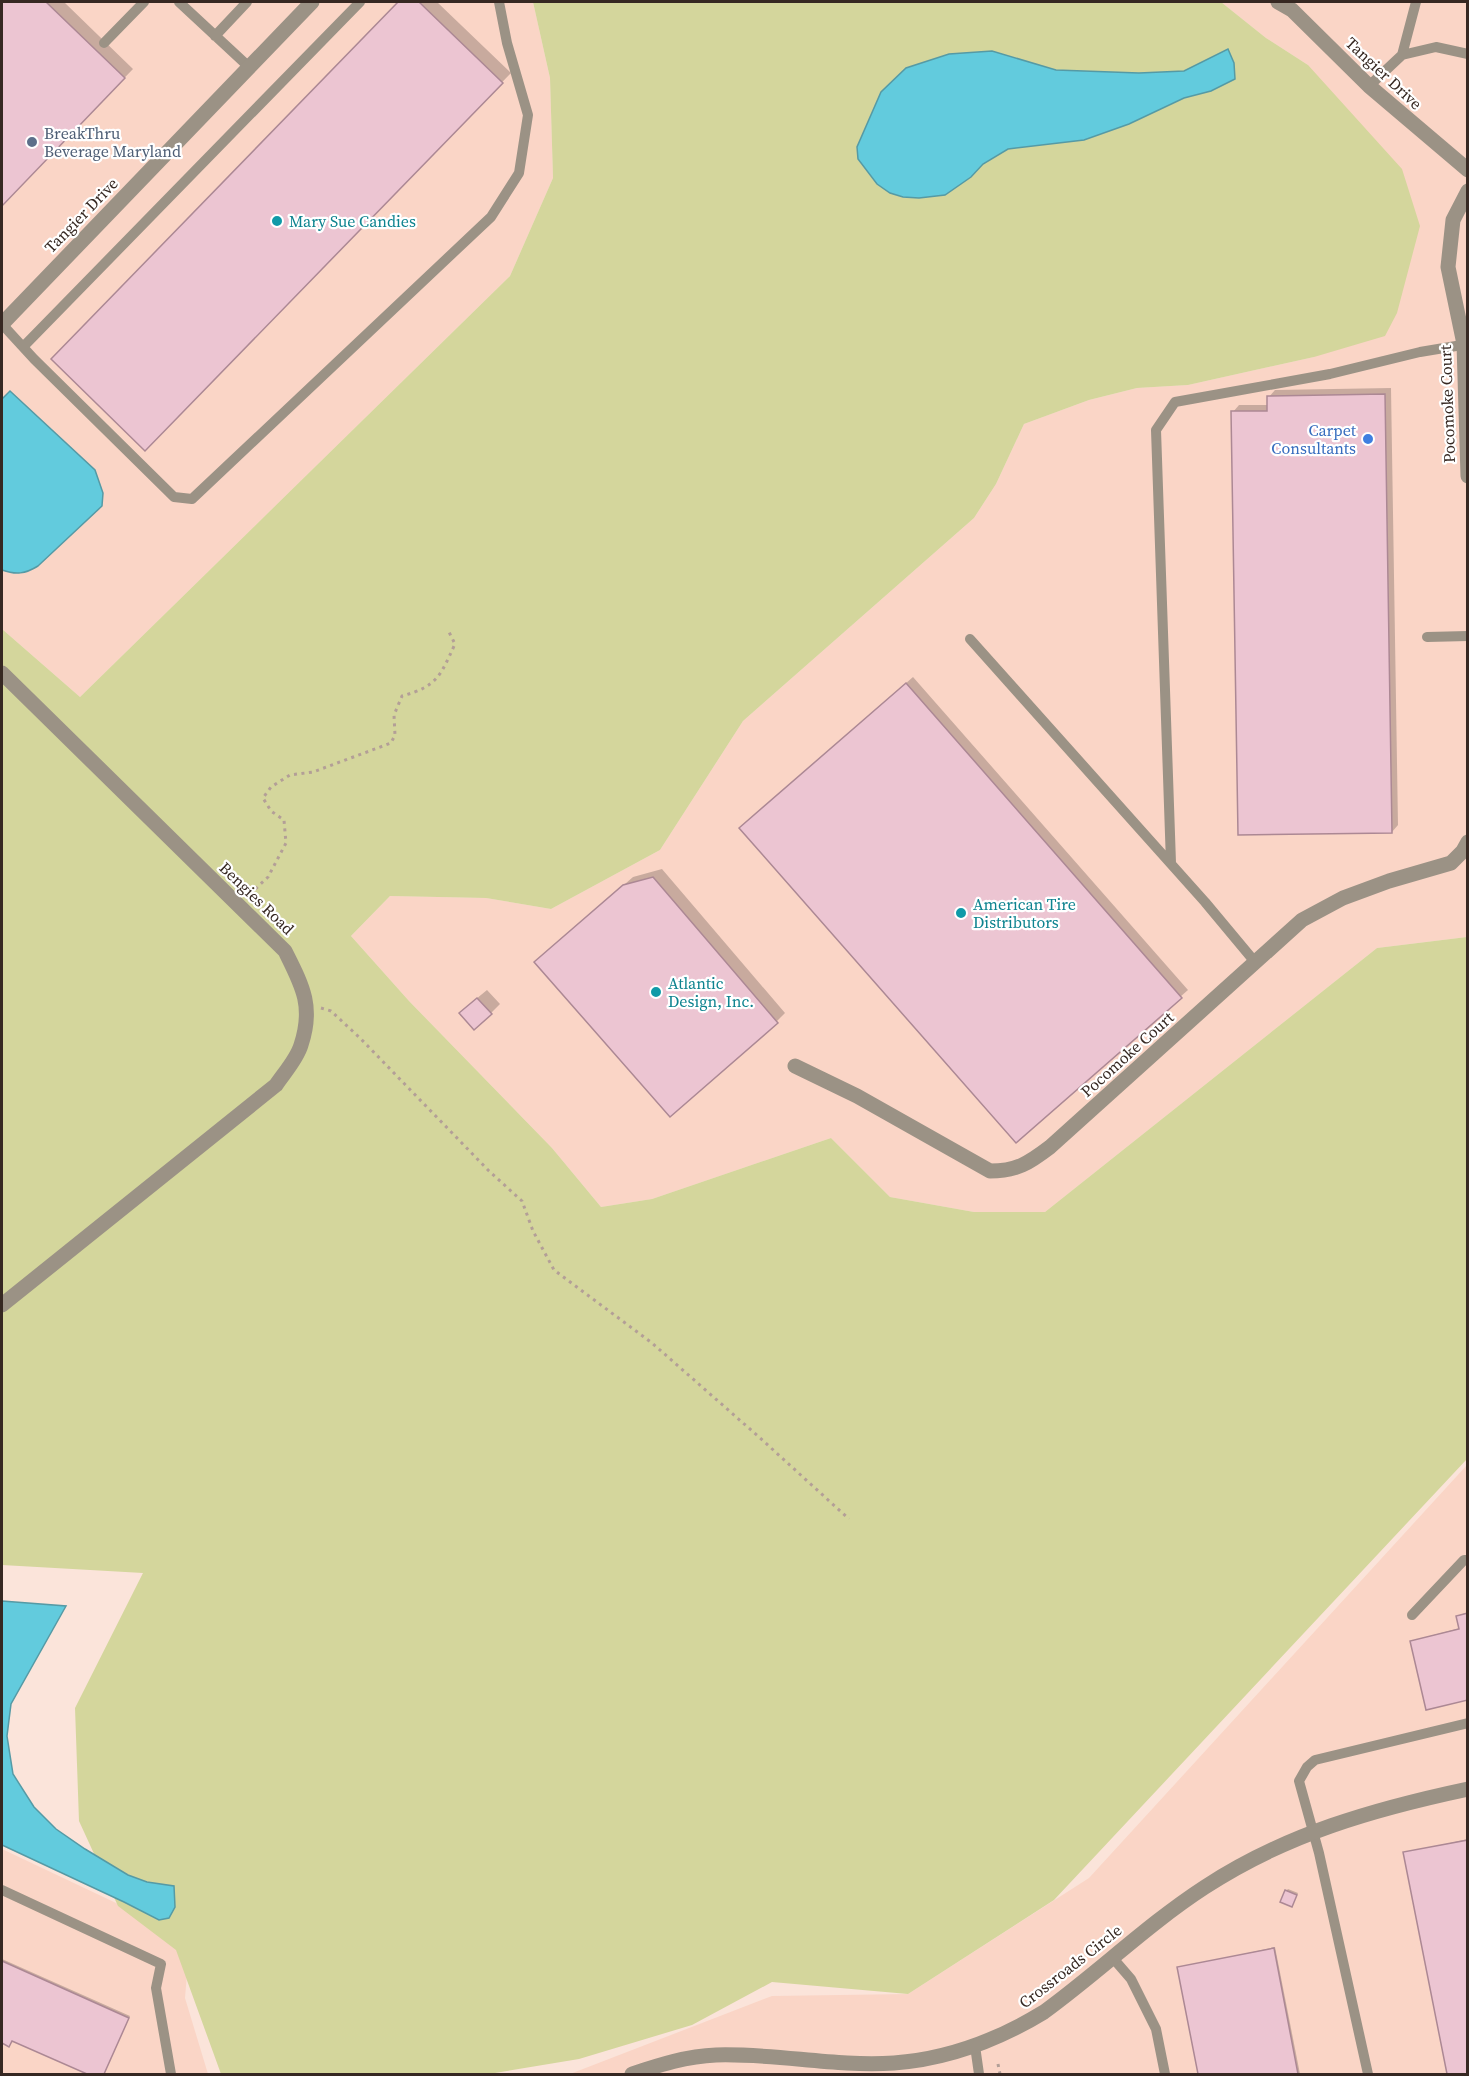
<svg xmlns="http://www.w3.org/2000/svg" width="1469" height="2076" viewBox="0 0 1469 2076" font-family="'Source Serif 4',serif">
	<style>
		.built { fill: #fad5c6 }
		.green { fill: #d4d69c; fill-rule: evenodd }
		.water { fill: #62cbdd; stroke: #559aa5; stroke-width: 1.5 }
		.shadow { fill: #0003 }
		.building { fill: #ecc5d2; stroke: #ac8894; stroke-width: 1.5 }
		.lines { fill: none; stroke-linecap: round; stroke-linejoin: round }
		.path { stroke: #b39f97; stroke-width: 3; stroke-dasharray: 3 4.5; stroke-linecap: butt }
		.service { stroke: #9b9285; stroke-width: 10 }
		.minor { stroke: #9b9285; stroke-width: 15 }
		.service-dot { fill: #5c6f8a; stroke: #fff; stroke-width: 2 }
		.culture-dot { fill: #0f9aa8; stroke: #fff; stroke-width: 2 }
		.shop-dot { fill: #3f7fe0; stroke: #fff; stroke-width: 2 }
		.labels { text-anchor: middle; dominant-baseline: central; stroke-width: 4.5; stroke-linejoin: round; paint-order: stroke }
		.street-label { font-size: 16px; fill: #362822; stroke: #fff }
		.service-label { font-size: 16px; fill: #4e5e75; stroke: #fff; text-anchor: start }
		.culture-label { font-size: 16px; fill: #0d838f; stroke: #fff; text-anchor: start }
		.shop-label { font-size: 16px; fill: #366cbe; stroke: #fff; text-anchor: end }
	</style>
	<rect width="100%" height="100%" fill="#fbe4da"/>
	<path class="built" d="M 2,2 L 533,2 L 550,78 L 553,178 L 510,276 L 80,697 L 2,629 Z
		M 1221,2 L 1467,2 L 1467,937 L 1377,948 L 1045,1212 L 974,1212 L 890,1197 L 831,1138 L 652,1199 L 601,1207 L 552,1148 L 409,1001 L 351,936 L 390,896 L 486,898 L 551,909 L 660,850 L 743,721 L 974,518 L 996,484 L 1024,424 L 1089,400 L 1137,388 L 1188,385 L 1314,357 L 1308,65 L 1266,38 Z
		M 1467,1465 L 1467,2074 L 570,2074 L 772,1996 L 908,1994 L 1089,1878 Z
		M 2,1849 L 190,1938 L 185,1998 L 208,2074 L 2,2074 Z"/>
	<path class="green" d="M 533,2 L 1221,2 L 1266,38 L 1308,65 L 1402,169 L 1420,226 L 1397,313 L 1385,336 L 1314,357 L 1188,385 L 1137,388 L 1089,400 L 1024,424 L 996,484 L 974,518 L 743,721 L 660,850 L 551,909 L 486,898 L 390,896 L 351,936 L 409,1001 L 552,1148 L 601,1207 L 652,1199 L 831,1138 L 890,1197 L 974,1212 L 1045,1212 L 1377,948 L 1467,937 L 1467,1459 L 1054,1900 L 908,1994 L 772,1982 L 692,2025 L 579,2059 L 489,2074 L 221,2074 L 176,1950 L 118,1906 L 79,1821 L 75,1708 L 143,1573 L 2,1565 L 2,629 L 80,697 L 510,276 L 553,178 L 550,78 ZM 1228,49 L 1211,91 L 1184,98 L 1129,124 L 1084,140 L 1008,149 L 919,198 L 903,197 L 890,193 L 992,51 L 1056,70 L 1139,73 L 1184,71 Z"/>
	<path class="water" d="M 1228,49 L 1234,63 L 1235,79 L 1211,91 L 1184,98 L 1129,124 L 1084,140 L 1008,149 L 983,164 L 971,177 L 945,195 L 919,198 L 903,197 L 890,193 L 877,184 L 858,159 L 857,147 L 881,92 L 906,68 L 949,54 L 992,51 L 1056,70 L 1139,73 L 1184,71 Z
		M 10,391 L 95,470 L 103,493 L 102,506 L 38,566 C 25,574 16,575 2,570 L 2,399 Z
		M 2,1601 L 66,1606 L 11,1704 L 7,1736 L 13,1774 L 34,1807 L 56,1829 L 85,1849 L 128,1875 L 147,1882 L 174,1886 L 175,1907 L 169,1918 L 159,1920 L 124,1902 L 2,1845 Z"/>
	<path class="shadow" d="M 2,2 L 64,2 L 133,69 L 2,204 Z
		M 400,2 L 437,2 L 511,73 L 145,449 L 53,359 Z
		M 1391,388 L 1398,825 L 1392,832 L 1233,412 L 1239,405 L 1269,405 L 1269,397 L 1275,390 Z
		M 913,677 L 1188,990 L 1016,1141 L 748,822 Z
		M 662,869 L 785,1013 L 777,1021 L 545,954 L 633,877 Z
		M 487,990 L 500,1004 L 491,1013 L 470,1004 Z
		M 1468,1612 L 1468,1698 L 1411,1641 L 1460,1628 L 1457,1616 Z
		M 1468,1839 L 1468,2074 L 1449,2074 L 1405,1853 Z
		M 1288,1889 L 1298,1893 L 1292,1906 L 1286,1891 Z
		M 1275,1947 L 1300,2074 L 1200,2074 L 1179,1968 Z
		M 2,1959 L 130,2016 L 104,2074 L 91,2074 L 12,2040 L 9,2045 L 2,2042 Z"/>
	<path class="building" d="M 2,2 L 46,2 L 125,78 L 2,206 Z
		M 398,2 L 419,2 L 503,83 L 145,451 L 51,359 Z
		M 1385,394 L 1392,833 L 1238,835 L 1231,411 L 1267,411 L 1267,396 Z
		M 906,683 L 1182,998 L 1016,1143 L 739,828 Z
		M 653,877 L 778,1023 L 670,1117 L 534,962 L 623,885 Z
		M 477,998 L 492,1014 L 474,1030 L 459,1013 Z
		M 1468,1613 L 1468,1700 L 1426,1710 L 1410,1641 L 1459,1629 L 1456,1616 Z
		M 1468,1840 L 1468,2074 L 1447,2074 L 1403,1852 Z
		M 1285,1890 L 1297,1895 L 1292,1907 L 1280,1902 Z
		M 1274,1948 L 1298,2074 L 1198,2074 L 1177,1967 Z
		M 2,1961 L 129,2018 L 104,2074 L 87,2074 L 12,2041 L 9,2047 L 2,2043 Z"/>
	<g class="lines">
		<path class="path" d="M 250,894 L 268,877 L 286,843 L 284,820 L 271,811 L 263,798 L 271,787 L 290,775 L 313,772 L 391,743 L 395,735 L 394,715 L 402,696 C 438,686 440,676 455,644 L 449,632
			M 321,1008 L 331,1011 L 360,1038 L 489,1171 L 522,1201 L 533,1231 L 554,1270 L 652,1343 L 759,1437 L 849,1519
			M 998,2064 L 1000,2074"/>
		<path class="service" d="M 179,2 L 249,67
			M 215,36 L 247,2
			M 104,43 L 144,2
			M 1402,55 L 1416,2
			M 1369,86 L 1402,55 L 1436,47 L 1468,54
			M 2,324 L 34,359 L 174,497 L 192,499 L 491,217 L 519,173 L 528,115 L 507,43 L 499,2
			M 23,347 L 360,2
			M 1427,637 L 1468,636
			M 970,639 L 1205,902 L 1255,962
			M 1171,863 L 1156,430 L 1175,402 L 1330,374 L 1420,352 L 1468,344
			M 1412,1615 L 1464,1560 L 1468,1560
			M 2,1890 L 161,1964 L 156,1988 L 171,2074
			M 1112,1957 L 1131,1979 L 1156,2029 L 1165,2074
			M 975,2046 L 979,2074
			M 1368,2074 L 1319,1853 L 1299,1781 L 1307,1767 L 1315,1760 L 1468,1723"/>
		<path class="minor" d="M 1278,2 L 1292,10 L 1369,86 L 1468,170
			M 1468,191 L 1453,220 L 1448,267 L 1464,344 L 1468,476
			M 2,324 L 312,2
			M 2,673 L 285,951 C 302,985 314,1006 301,1045 C 297,1059 284,1073 276,1085 L 2,1305
			M 795,1066 L 857,1096 L 990,1171 C 1017,1171 1029,1163 1050,1147 L 1302,920 L 1343,898 L 1389,881 L 1451,863 L 1463,851 L 1468,842
			M 632,2074 C 659,2065 687,2056 716,2055 C 776,2053 835,2067 894,2063 C 948,2059 998,2040 1044,2012 C 1099,1972 1148,1924 1205,1887 C 1286,1834 1374,1809 1468,1789"/>
	</g>
	<circle class="service-dot" cx="32" cy="142" r="6"/>
	<g class="culture-dot">
		<circle cx="277" cy="221" r="6"/>
		<circle cx="961" cy="913" r="6"/>
		<circle cx="656" cy="992" r="6"/>
	</g>
	<circle class="shop-dot" cx="1368" cy="439" r="6"/>
	<g class="labels">
		<g class="street-label">
			<text transform="translate(1384 73) rotate(43)">Tangier Drive</text>
			<text transform="translate(81 215) rotate(-46)">Tangier Drive</text>
			<text transform="translate(1447 404) rotate(-92)">Pocomoke Court</text>
			<text transform="translate(257 898) rotate(44)">Bengies Road</text>
			<text transform="translate(1127 1054) rotate(-42)">Pocomoke Court</text>
			<text transform="translate(1070 1966) rotate(-38)">Crossroads Circle</text>
		</g>
		<g class="service-label">
			<text x="44" y="133">BreakThru<tspan x="44" dy="18">Beverage Maryland</tspan></text>
		</g>
		<g class="culture-label">
			<text x="289" y="221">Mary Sue Candies</text>
			<text x="973" y="904">American Tire<tspan x="973" dy="18">Distributors</tspan></text>
			<text x="668" y="983">Atlantic<tspan x="668" dy="18">Design, Inc.</tspan></text>
		</g>
		<g class="shop-label">
			<text x="1356" y="430">Carpet<tspan x="1356" dy="18">Consultants</tspan></text>
		</g>
	</g>
	<rect width="1469" height="2076" fill="none" stroke="#362822" stroke-width="6"/>
</svg>
